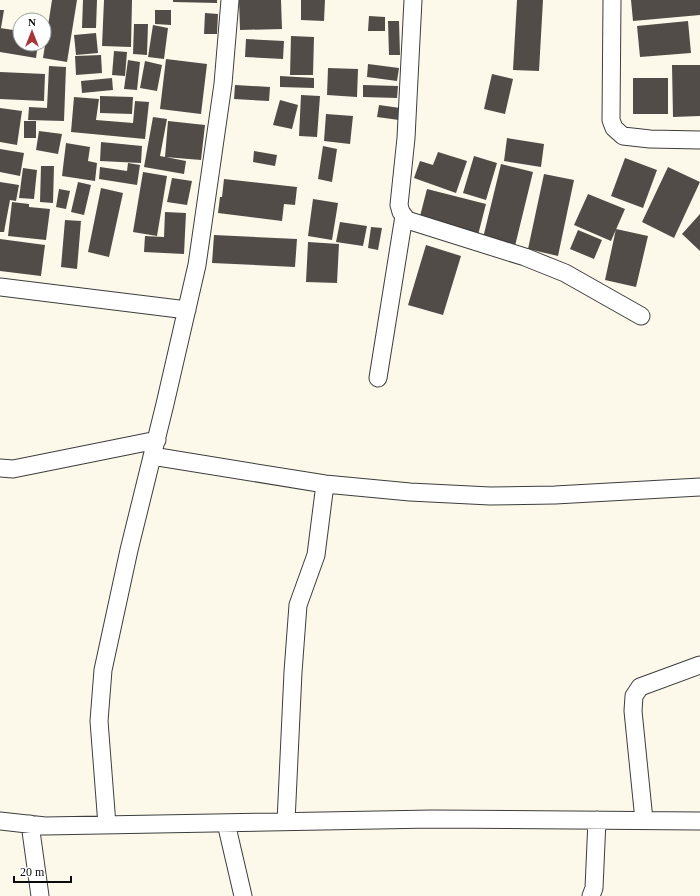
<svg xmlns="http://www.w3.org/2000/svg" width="700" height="896" viewBox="0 0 700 896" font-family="Georgia,serif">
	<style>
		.building { fill: #514c48 }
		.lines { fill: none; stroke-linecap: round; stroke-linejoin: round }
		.minor-casing { stroke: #3d3d3d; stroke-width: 19 }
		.minor { stroke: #fff; stroke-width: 17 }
	</style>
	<rect width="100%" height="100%" fill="#fcf9eb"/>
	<path class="building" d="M 52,0 L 77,0 L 67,62 L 43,58 Z
		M 83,0 L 97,0 L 96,28 L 82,28 Z
		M 104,0 L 132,0 L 131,47 L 102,46 Z
		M 173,0 L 217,0 L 217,3 L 173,2 Z
		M 239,0 L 281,0 L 282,29 L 240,30 Z
		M 301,0 L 325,0 L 324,21 L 301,20 Z
		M 517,0 L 543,0 L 539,71 L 513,70 Z
		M 631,0 L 700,0 L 700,15 L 633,21 Z
		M 0,10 L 4,10 L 1,28 L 0,28 Z
		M 155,10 L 171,10 L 171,25 L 155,24 Z
		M 205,13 L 218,14 L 217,34 L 204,34 Z
		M 369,16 L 385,17 L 385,31 L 368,31 Z
		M 388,21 L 399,21 L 400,55 L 389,55 Z
		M 688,21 L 691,53 L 640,57 L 637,26 Z
		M 134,24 L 148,24 L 147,55 L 133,54 Z
		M 153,25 L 168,28 L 164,59 L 148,57 Z
		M 0,28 L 20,31 L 20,44 L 38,44 L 36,58 L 0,52 Z
		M 96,33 L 98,53 L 76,55 L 74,35 Z
		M 291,36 L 314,37 L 313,75 L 290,75 Z
		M 246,39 L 284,41 L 283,59 L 245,57 Z
		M 114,51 L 127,52 L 125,76 L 112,75 Z
		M 101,55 L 102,73 L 76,75 L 75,56 Z
		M 166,59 L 207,64 L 201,114 L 160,109 Z
		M 128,60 L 140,62 L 137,90 L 124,89 Z
		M 145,61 L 162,65 L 157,91 L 140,88 Z
		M 368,64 L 399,68 L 397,81 L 367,77 Z
		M 672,65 L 700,65 L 700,116 L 673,117 Z
		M 49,66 L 66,67 L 64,121 L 28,120 L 29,107 L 47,108 Z
		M 328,68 L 358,69 L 357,97 L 327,95 Z
		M 0,72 L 45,74 L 44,101 L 0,99 Z
		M 492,74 L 513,79 L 505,114 L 484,109 Z
		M 280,76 L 314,78 L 314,88 L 280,87 Z
		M 112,78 L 113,90 L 82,93 L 81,81 Z
		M 633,78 L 668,78 L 668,114 L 633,114 Z
		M 235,85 L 270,87 L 269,101 L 234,99 Z
		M 363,85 L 398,86 L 397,98 L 363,97 Z
		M 301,95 L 320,96 L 317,137 L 299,136 Z
		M 100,96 L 133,97 L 132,114 L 100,113 Z
		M 74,97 L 99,99 L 96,120 L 133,123 L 135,101 L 149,102 L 145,139 L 71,132 Z
		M 280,100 L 298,105 L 292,129 L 273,125 Z
		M 379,105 L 400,108 L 399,120 L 377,117 Z
		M 0,108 L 22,111 L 17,145 L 0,142 Z
		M 326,114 L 353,116 L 350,144 L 324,141 Z
		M 153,117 L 167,119 L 160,156 L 186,161 L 184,174 L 144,167 Z
		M 24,121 L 36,121 L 36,138 L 24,138 Z
		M 168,121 L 205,125 L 201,160 L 165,157 Z
		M 39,131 L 62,134 L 58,154 L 36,150 Z
		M 507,138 L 544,144 L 541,167 L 504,161 Z
		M 101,142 L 142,146 L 141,163 L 100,161 Z
		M 66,143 L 90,147 L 88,161 L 97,163 L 95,181 L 62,176 Z
		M 323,146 L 337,149 L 332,182 L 318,179 Z
		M 0,149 L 24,153 L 20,176 L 0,172 Z
		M 254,151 L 277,155 L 275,166 L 253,162 Z
		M 438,152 L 467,161 L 456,193 L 414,178 L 420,161 L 433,165 Z
		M 474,156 L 497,163 L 486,200 L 463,193 Z
		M 625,158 L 657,170 L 643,208 L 611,196 Z
		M 128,163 L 140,165 L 137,185 L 99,179 L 100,167 L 127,171 Z
		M 501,164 L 533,172 L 515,246 L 483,238 Z
		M 41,166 L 54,166 L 53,203 L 40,202 Z
		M 668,167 L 700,182 L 674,238 L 642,222 Z
		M 23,168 L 37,170 L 34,199 L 19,198 Z
		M 143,172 L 167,176 L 157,236 L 133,232 Z
		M 544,174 L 574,180 L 558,256 L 528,249 Z
		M 172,178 L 192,181 L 187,205 L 167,202 Z
		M 224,179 L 297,187 L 295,205 L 284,204 L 282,221 L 218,213 L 220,197 L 222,197 Z
		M 0,182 L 19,185 L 16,201 L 10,200 L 4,232 L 0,232 Z
		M 78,182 L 91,185 L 84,215 L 71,212 Z
		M 101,188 L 123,193 L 109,257 L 88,252 Z
		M 59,189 L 70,191 L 66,209 L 56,207 Z
		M 427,189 L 486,204 L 478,235 L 419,220 Z
		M 588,194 L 625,209 L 611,241 L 574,225 Z
		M 313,199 L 338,203 L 332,240 L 308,236 Z
		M 12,202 L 29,204 L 29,207 L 50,209 L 46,240 L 8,236 Z
		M 165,212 L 186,213 L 184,254 L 144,252 L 145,236 L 164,237 Z
		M 700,214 L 700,251 L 682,234 Z
		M 65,220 L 81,221 L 77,269 L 61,267 Z
		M 340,222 L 367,226 L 363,246 L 336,242 Z
		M 371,227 L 382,228 L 378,250 L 368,248 Z
		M 616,229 L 648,236 L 636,287 L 605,280 Z
		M 578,230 L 602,240 L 594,259 L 570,249 Z
		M 214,235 L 297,239 L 295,267 L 212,263 Z
		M 0,239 L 45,245 L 41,276 L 0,271 Z
		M 308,242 L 339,244 L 337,283 L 306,282 Z
		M 426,245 L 461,256 L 443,315 L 408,305 Z"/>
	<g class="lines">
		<defs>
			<path id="minor" d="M 413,0 L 406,138 L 399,205 L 401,212 L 407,220 L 525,257 L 565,273 L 641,316
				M 612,0 L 611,120 L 614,128 L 623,136 L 650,139 L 700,140
				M 0,287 L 187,310
				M 378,378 L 404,216
				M 152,456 L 325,484 L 410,492 L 490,496 L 555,495 L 700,487
				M 0,468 L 13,469 L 157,440
				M 644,820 L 633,711 L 634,696 L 640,687 L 700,665
				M 0,821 L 45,826 L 432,819 L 700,821
				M 286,822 L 293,672 L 298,605 L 316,555 L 325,484
				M 226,823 L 243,896
				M 30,824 L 40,896
				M 107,825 L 99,721 L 103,670 L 129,550 L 165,404 L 197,265 L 223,84 L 230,0
				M 591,896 L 594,888 L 597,820"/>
		</defs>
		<use href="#minor" class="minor-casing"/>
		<use href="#minor" class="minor"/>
	</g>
	<g transform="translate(32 32)"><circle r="19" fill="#ffffff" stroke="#9d9d9d"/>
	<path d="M0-3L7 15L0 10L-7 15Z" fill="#a63639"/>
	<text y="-6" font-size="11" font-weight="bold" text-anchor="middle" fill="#0a0a0a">N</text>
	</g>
	<path d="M14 876v6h57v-6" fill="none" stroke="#0a0a0a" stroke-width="2"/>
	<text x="20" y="876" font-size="12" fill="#0a0a0a" stroke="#ffffff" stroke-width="3" paint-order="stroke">20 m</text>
</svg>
